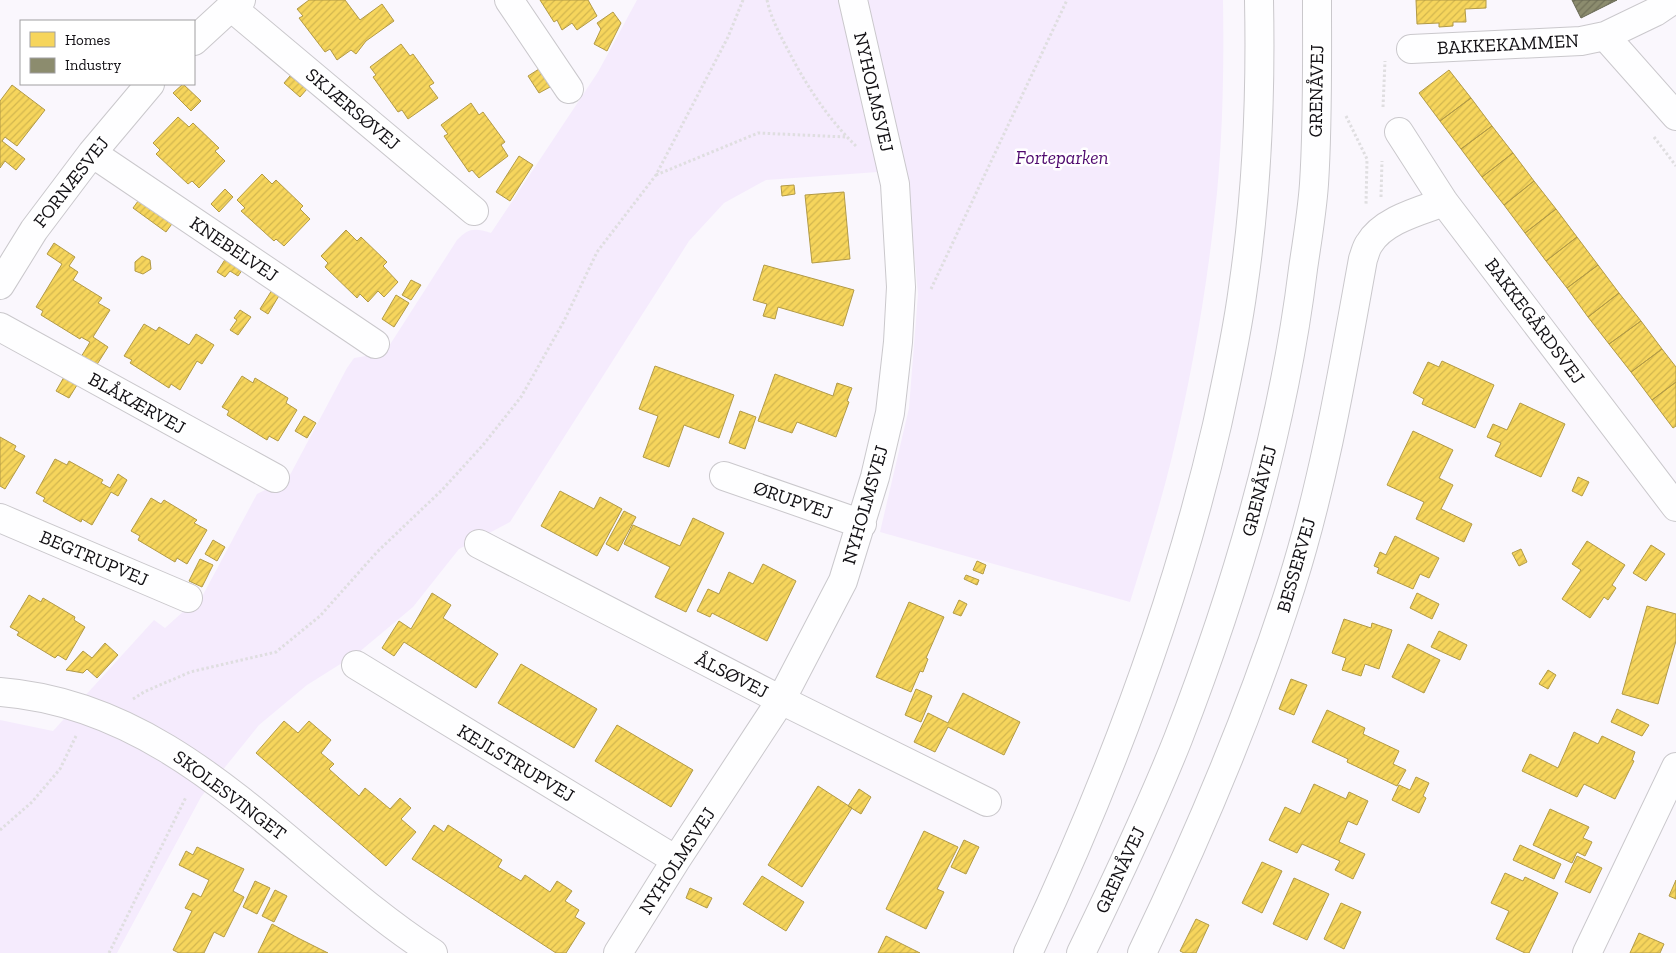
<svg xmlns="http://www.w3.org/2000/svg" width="1676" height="953" viewBox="0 0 1676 953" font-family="'Zilla Slab',serif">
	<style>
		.park { fill: #f5ebfd }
		.homes { fill: url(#homes-hatch); stroke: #b29a46 }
		.industry { fill: url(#industry-hatch); stroke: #676753 }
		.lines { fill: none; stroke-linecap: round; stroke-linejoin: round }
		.minor-casing { stroke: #cac8cc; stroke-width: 30 }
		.secondary-casing { stroke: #cac8cc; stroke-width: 30 }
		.path { stroke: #dfdee0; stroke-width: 3; stroke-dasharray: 2.5 2.5; stroke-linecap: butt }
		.minor { stroke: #fefeff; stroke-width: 28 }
		.secondary { stroke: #fefeff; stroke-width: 28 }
		.labels { text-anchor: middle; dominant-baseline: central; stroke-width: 5; stroke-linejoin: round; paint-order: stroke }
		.street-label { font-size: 19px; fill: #121014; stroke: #fff }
		.park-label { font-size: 19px; font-style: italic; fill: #4f096e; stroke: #fff }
	</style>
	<defs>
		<pattern id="homes-hatch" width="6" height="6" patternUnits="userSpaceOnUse" patternTransform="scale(1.25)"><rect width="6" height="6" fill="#f6d55c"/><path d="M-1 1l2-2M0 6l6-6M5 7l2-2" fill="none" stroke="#d2b64f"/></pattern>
		<pattern id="industry-hatch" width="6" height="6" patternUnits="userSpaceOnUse" patternTransform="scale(1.25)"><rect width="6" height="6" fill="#8c8c6e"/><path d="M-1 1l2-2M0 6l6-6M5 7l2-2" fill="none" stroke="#717159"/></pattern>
	</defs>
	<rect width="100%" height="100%" fill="#faf7fd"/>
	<path class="park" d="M 637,0 L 1223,0 C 1224,64 1223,129 1217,193 C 1208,281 1193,370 1172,457 C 1160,506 1145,554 1130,602 L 880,532 L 909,408 L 918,294 L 906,170 L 766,180 L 724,203 L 689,241 L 510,522 L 459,549 L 413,607 L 358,653 L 307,685 L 259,725 L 201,797 L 117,953 L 0,953 L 0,720 L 53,731 L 154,620 L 165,628 L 185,610 L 197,606 L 257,494 L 269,488 L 282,490 L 347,368 L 354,358 L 366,356 L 382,357 L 457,240 C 469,228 474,228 491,233 L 598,72 Z"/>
	<path class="homes" d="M 309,0 L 345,0 L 360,20 L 382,4 L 394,21 L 366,41 L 356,54 L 351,50 L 337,60 L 330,49 L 325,52 L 299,18 L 303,16 L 297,9 Z
		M 540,0 L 588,0 L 597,16 L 577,30 L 572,23 L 562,30 L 557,20 L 554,22 Z
		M 1416,0 L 1486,0 L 1486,8 L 1465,9 L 1466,22 L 1453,22 L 1453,26 L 1439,27 L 1439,23 L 1417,24 Z
		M 613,12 L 621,23 L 607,51 L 594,44 L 601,29 L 597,23 Z
		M 401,44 L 410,56 L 413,54 L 434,83 L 429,86 L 438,98 L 408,119 L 402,110 L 398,112 L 373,77 L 376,75 L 370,67 Z
		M 539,69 L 550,87 L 539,93 L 528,76 Z
		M 1449,70 L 1471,98 L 1440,121 L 1419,93 Z
		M 290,76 L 307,89 L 300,97 L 284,83 Z
		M 183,84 L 201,101 L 191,111 L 173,93 Z
		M 12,85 L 45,110 L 17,146 L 5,137 L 2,141 L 25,159 L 16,170 L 5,161 L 0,168 L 0,101 Z
		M 1471,98 L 1492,126 L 1461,149 L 1440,121 Z
		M 471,103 L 479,115 L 483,112 L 505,142 L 501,145 L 508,156 L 479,178 L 472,170 L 469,172 L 444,136 L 448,134 L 441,125 Z
		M 178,117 L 189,127 L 193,123 L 219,148 L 215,151 L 225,161 L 199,188 L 192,181 L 188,184 L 156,154 L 160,150 L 153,143 Z
		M 1492,126 L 1513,153 L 1482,177 L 1461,149 Z
		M 1513,153 L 1534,181 L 1504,205 L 1482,177 Z
		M 519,156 L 533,165 L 510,201 L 496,192 Z
		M 262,174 L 272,184 L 276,180 L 303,206 L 300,209 L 310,219 L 284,246 L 276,239 L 274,241 L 241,211 L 245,208 L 237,200 Z
		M 1534,181 L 1556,209 L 1525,233 L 1504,205 Z
		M 794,185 L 795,194 L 782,196 L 781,186 Z
		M 225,189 L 233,197 L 219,212 L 211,204 Z
		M 844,192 L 850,259 L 812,263 L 805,195 Z
		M 141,197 L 174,221 L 166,232 L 133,208 Z
		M 1556,209 L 1577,237 L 1546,261 L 1525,233 Z
		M 346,230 L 357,241 L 361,237 L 387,262 L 383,266 L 398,282 L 384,297 L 378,291 L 368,302 L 360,294 L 357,298 L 325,267 L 328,263 L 321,256 Z
		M 1577,237 L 1598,265 L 1567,288 L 1546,261 Z
		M 54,243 L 75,257 L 69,266 L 78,272 L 73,280 L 102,298 L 98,303 L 110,310 L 93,337 L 108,347 L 96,366 L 81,357 L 90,342 L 81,337 L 80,339 L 41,315 L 43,311 L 36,307 L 62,264 L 47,254 Z
		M 142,256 L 150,260 L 151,269 L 143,274 L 135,271 L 135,262 Z
		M 226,258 L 243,269 L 238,276 L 230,271 L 225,277 L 217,272 Z
		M 764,265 L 854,290 L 843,326 L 778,307 L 775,319 L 763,316 L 767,304 L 753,300 Z
		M 1598,265 L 1619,293 L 1588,317 L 1567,288 Z
		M 411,280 L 421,285 L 411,300 L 402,295 Z
		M 272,290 L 280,294 L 268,314 L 260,309 Z
		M 1619,293 L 1641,321 L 1609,344 L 1588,317 Z
		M 396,295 L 409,303 L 394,327 L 382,319 Z
		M 240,310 L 251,317 L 238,335 L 230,330 L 237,320 L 234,318 Z
		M 1641,321 L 1662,349 L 1631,372 L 1609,344 Z
		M 144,324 L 156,331 L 159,327 L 189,345 L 196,334 L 214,345 L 202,364 L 197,361 L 180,390 L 171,384 L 169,388 L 130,363 L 132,360 L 124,356 Z
		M 1662,349 L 1676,367 L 1676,382 L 1652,400 L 1631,372 Z
		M 1442,361 L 1494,385 L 1475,428 L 1422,404 L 1424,399 L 1413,393 L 1428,362 L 1439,367 Z
		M 655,366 L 734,395 L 719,438 L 684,425 L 669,467 L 643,457 L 658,416 L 639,409 Z
		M 775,374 L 833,396 L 837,383 L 852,388 L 847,401 L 849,402 L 836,437 L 797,422 L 792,433 L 758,421 Z
		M 242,376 L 253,383 L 255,378 L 288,398 L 286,403 L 297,410 L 278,441 L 269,436 L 267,440 L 227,415 L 229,411 L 222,407 Z
		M 64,377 L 77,385 L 69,398 L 56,391 Z
		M 1676,382 L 1676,426 L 1673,428 L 1652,400 Z
		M 1520,403 L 1565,424 L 1541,477 L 1495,456 L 1501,443 L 1487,437 L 1493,424 L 1507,430 Z
		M 740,411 L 756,417 L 745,449 L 729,443 Z
		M 304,416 L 316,423 L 307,438 L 295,431 Z
		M 1413,431 L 1453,450 L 1439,478 L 1453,485 L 1441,509 L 1472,524 L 1464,542 L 1416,519 L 1424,502 L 1387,485 Z
		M 0,437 L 16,446 L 14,450 L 25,456 L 5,489 L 0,486 Z
		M 55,459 L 67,465 L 69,461 L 103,480 L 101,483 L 110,488 L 118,474 L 127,480 L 118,496 L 111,492 L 92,525 L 82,519 L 81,522 L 43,501 L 45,498 L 36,493 Z
		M 1578,477 L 1589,482 L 1582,496 L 1572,491 Z
		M 560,491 L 594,509 L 600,497 L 622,509 L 597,556 L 541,526 Z
		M 151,498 L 161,504 L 164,500 L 197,520 L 194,523 L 207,530 L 187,564 L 177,558 L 175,562 L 138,540 L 140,536 L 131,531 Z
		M 624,511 L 636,517 L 618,551 L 606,544 Z
		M 693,518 L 724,533 L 686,612 L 655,597 L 670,567 L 624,544 L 633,525 L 680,546 Z
		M 1395,536 L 1439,558 L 1429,578 L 1420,574 L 1413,589 L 1377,573 L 1379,568 L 1374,566 L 1380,552 L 1386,555 Z
		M 213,540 L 225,547 L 217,561 L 205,554 Z
		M 1587,541 L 1625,565 L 1612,585 L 1616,588 L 1608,600 L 1604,597 L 1590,618 L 1562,599 L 1581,570 L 1572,564 Z
		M 1651,545 L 1665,554 L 1646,581 L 1633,573 Z
		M 1521,549 L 1527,562 L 1519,566 L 1512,553 Z
		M 200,559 L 213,565 L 202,587 L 189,581 Z
		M 977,561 L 986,565 L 983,574 L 973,570 Z
		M 763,564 L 796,581 L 767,641 L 712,613 L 710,617 L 697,611 L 708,589 L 719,594 L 729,572 L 753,584 Z
		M 966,575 L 979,580 L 977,585 L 964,579 Z
		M 432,593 L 451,605 L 443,618 L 498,654 L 476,688 L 404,642 L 394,656 L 382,648 L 399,621 L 411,629 Z
		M 1417,593 L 1439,604 L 1432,619 L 1410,608 Z
		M 29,595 L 41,602 L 43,598 L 75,617 L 74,620 L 85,627 L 66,660 L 58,655 L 55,658 L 17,635 L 19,632 L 10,627 Z
		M 959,600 L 967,604 L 961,616 L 953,613 Z
		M 909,602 L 944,617 L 926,658 L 928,659 L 923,672 L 920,671 L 911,692 L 876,677 Z
		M 1647,606 L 1676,614 L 1676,641 L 1658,704 L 1622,694 Z
		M 1344,619 L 1371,628 L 1372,623 L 1392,630 L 1379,669 L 1365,664 L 1361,676 L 1342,670 L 1346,658 L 1332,653 Z
		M 1439,631 L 1467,645 L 1460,660 L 1431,647 Z
		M 105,643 L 118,655 L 97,678 L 87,669 L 83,673 L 66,670 L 83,651 L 92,658 Z
		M 1408,644 L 1440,660 L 1424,693 L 1392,677 Z
		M 521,664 L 597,709 L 574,748 L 498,703 Z
		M 1548,670 L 1556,675 L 1548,689 L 1539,684 Z
		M 1291,679 L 1307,685 L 1294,715 L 1279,709 Z
		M 916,689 L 932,696 L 921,722 L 905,715 Z
		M 963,693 L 1020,722 L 1004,755 L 948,727 L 935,752 L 914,742 L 928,713 L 948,723 Z
		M 1617,709 L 1649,725 L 1642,736 L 1611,722 Z
		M 1327,710 L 1365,728 L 1363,734 L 1399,751 L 1393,764 L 1406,770 L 1397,786 L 1347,762 L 1348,759 L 1312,742 Z
		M 284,721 L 298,733 L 309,721 L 331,740 L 321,753 L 334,764 L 329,769 L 359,796 L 365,788 L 390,809 L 400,798 L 411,808 L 401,819 L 416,832 L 386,866 L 256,753 Z
		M 617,725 L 693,770 L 671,807 L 595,761 Z
		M 1574,732 L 1598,744 L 1602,736 L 1635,752 L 1632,760 L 1634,761 L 1615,799 L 1584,784 L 1577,797 L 1522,771 L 1530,754 L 1558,768 Z
		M 1416,777 L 1429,783 L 1423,796 L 1426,798 L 1419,813 L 1392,800 L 1399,785 L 1410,790 Z
		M 1314,784 L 1346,799 L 1349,792 L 1368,801 L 1357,825 L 1348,821 L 1339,842 L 1365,854 L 1353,879 L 1335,870 L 1340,861 L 1331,857 L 1302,844 L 1297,853 L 1269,840 L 1285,807 L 1300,814 Z
		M 818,786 L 852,808 L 802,887 L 768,865 Z
		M 859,789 L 871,797 L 861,814 L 848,806 Z
		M 1550,809 L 1589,827 L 1583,838 L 1592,842 L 1585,856 L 1577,852 L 1572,863 L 1533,845 Z
		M 434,825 L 444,832 L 448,825 L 502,860 L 498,867 L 521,881 L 525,875 L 550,892 L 557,881 L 572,891 L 565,901 L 579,910 L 575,917 L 585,923 L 566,953 L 556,953 L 412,859 Z
		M 924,831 L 958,847 L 937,889 L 944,892 L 926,929 L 886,909 Z
		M 964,840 L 979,847 L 966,874 L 951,867 Z
		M 1520,845 L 1561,864 L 1554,879 L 1513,860 Z
		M 197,847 L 244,869 L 233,891 L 244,897 L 224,937 L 214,932 L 204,953 L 179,953 L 173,950 L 192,911 L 185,908 L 193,893 L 201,897 L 209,880 L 179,865 L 186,851 L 193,855 Z
		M 1577,856 L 1602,868 L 1590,893 L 1565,882 Z
		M 1262,862 L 1282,871 L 1262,913 L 1242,903 Z
		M 1505,873 L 1523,881 L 1525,877 L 1558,893 L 1529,953 L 1525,953 L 1496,939 L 1509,911 L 1491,903 Z
		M 762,876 L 804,902 L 786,931 L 743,904 Z
		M 1294,878 L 1329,894 L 1307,940 L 1273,924 Z
		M 1676,880 L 1676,899 L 1669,896 Z
		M 255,881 L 270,888 L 257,914 L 243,907 Z
		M 690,888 L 712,898 L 707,908 L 686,898 Z
		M 275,890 L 287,896 L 274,922 L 262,916 Z
		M 1341,903 L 1361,912 L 1344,949 L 1324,939 Z
		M 1196,919 L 1209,925 L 1196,953 L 1184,953 L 1180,951 Z
		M 272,924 L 298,938 L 328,953 L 258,953 Z
		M 1639,933 L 1664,944 L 1660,953 L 1630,953 Z
		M 886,936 L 920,953 L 878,953 Z"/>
	<path class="industry" d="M 1572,0 L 1617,0 L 1581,18 Z"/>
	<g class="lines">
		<defs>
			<path id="minor" d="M 509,0 L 569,89
				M 231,7 L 474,211
				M 1605,36 L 1676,116
				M 194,41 L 231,7 L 241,0
				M 1411,49 L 1581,41 L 1605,36 L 1655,12 L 1673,0
				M 1399,132 L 1444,202 L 1676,507
				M 92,153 L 375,344
				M 0,285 L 34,230 L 92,153 L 150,84
				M 0,327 L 275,478
				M 724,476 L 862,524
				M 0,518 L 188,598
				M 479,544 L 781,700 L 987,802
				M 356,665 L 676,860
				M 0,692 C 182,706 291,861 433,953
				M 618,953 L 676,860 L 781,700 L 843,581 L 875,477 L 890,413 L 898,342 L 901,287 L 895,184 L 853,0
				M 1142,953 C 1199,834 1251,712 1291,586 C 1325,479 1343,369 1363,259 C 1365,254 1366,248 1369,244 C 1383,220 1420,211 1444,202
				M 1587,953 L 1676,767"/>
			<path id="secondary" d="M 1028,953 C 1108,783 1175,608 1217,425 C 1227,379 1237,334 1243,288 C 1257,193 1261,96 1259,0
				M 1081,953 C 1115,883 1149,812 1178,739 C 1237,587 1283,431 1303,269 C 1307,241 1312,213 1314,184 C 1318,123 1317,61 1317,0"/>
		</defs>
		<use href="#minor" class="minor-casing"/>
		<use href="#secondary" class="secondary-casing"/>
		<path class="path" d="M 767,0 C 771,18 779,33 788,50 C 806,85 828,119 857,147
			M 1383,107 L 1385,61
			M 1346,116 L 1367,159 L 1366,205
			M 1654,137 L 1676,166
			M 656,175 L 758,133 L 846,137
			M 1381,197 L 1382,161
			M 931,289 L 1067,0
			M 133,699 L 144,692 L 190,672 L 276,652 L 320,616 L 377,552 L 442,490 L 483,445 L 521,397 L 564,321 L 597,252 L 656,175 L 728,37 L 743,0
			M 0,830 L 32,802 L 60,769 L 76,736
			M 109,953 L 186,797"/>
		<use href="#minor" class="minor"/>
		<use href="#secondary" class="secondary"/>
	</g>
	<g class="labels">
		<g class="street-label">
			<text transform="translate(1508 44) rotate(-3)">BAKKEKAMMEN</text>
			<text transform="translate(1316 91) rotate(-89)">GRENÅVEJ</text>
			<text transform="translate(874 92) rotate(77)">NYHOLMSVEJ</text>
			<text transform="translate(353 109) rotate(40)">SKJÆRSØVEJ</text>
			<text transform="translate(71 182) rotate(-52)">FORNÆSVEJ</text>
			<text transform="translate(234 249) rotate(34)">KNEBELVEJ</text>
			<text transform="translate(1535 321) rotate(53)">BAKKEGÅRDSVEJ</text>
			<text transform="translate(137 403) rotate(29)">BLÅKÆRVEJ</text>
			<text transform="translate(1259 491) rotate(-76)">GRENÅVEJ</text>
			<text transform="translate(793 500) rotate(19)">ØRUPVEJ</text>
			<text transform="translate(865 505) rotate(-74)">NYHOLMSVEJ</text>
			<text transform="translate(94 558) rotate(23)">BEGTRUPVEJ</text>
			<text transform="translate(1296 565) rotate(-74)">BESSERVEJ</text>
			<text transform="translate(732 675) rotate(27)">ÅLSØVEJ</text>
			<text transform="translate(516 763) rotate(31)">KEJLSTRUPVEJ</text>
			<text transform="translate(230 795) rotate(37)">SKOLESVINGET</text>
			<text transform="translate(677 861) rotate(-57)">NYHOLMSVEJ</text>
			<text transform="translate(1120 870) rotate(-65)">GRENÅVEJ</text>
		</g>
		<g class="park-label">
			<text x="1062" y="157">Forteparken</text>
		</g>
	</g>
	<rect x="20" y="20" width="175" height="65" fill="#ffffff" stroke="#a09fa1"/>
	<rect x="30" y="32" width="25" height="15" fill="#f6d55c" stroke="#a09fa1"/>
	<text x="65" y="45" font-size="15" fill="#121014">Homes</text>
	<rect x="30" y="58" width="25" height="15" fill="#8c8c6e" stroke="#a09fa1"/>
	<text x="65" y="70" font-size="15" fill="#121014">Industry</text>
</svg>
